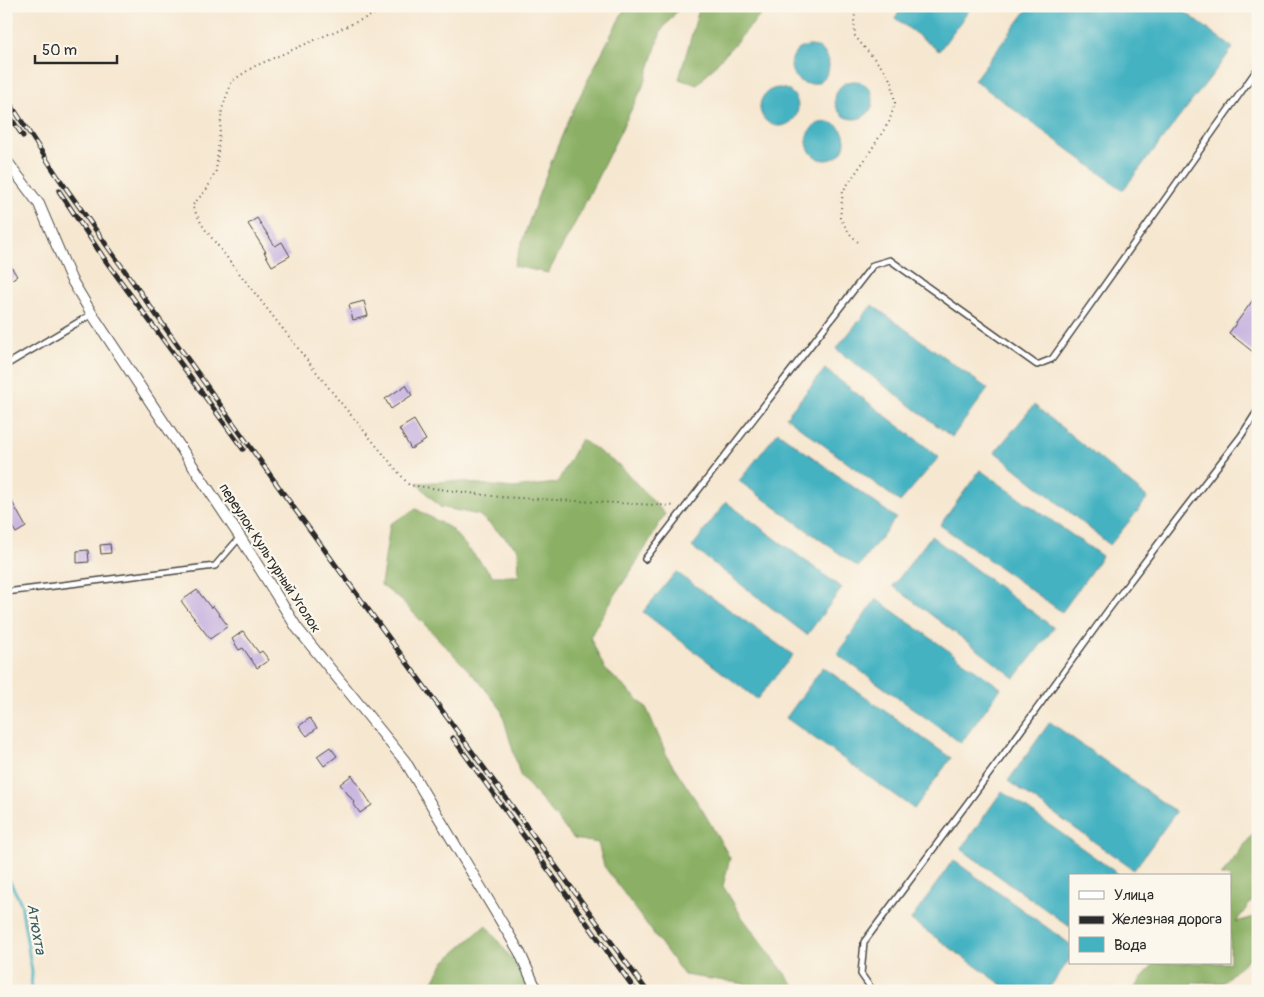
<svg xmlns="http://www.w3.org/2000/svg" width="1264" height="997" viewBox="0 0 1264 997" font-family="Pangolin,sans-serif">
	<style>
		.forest { fill: #8bb065; stroke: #5b6e48 }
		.water { fill: #45b2c2; stroke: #386e76 }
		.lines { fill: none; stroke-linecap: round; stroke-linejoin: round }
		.stream { stroke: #45b2c2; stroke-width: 3 }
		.building { fill: #c4afdf }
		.lane-casing { stroke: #494744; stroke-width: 8 }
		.street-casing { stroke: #494744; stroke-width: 12 }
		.path { stroke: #494744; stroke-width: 2; stroke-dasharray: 1 4; stroke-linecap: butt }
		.lane { stroke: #fff; stroke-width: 5 }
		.street { stroke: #fff; stroke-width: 10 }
		.rail-casing { stroke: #2b2b2b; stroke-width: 5 }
		.rail { stroke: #fbf7ec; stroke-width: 3; stroke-dasharray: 9; stroke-linecap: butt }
		.labels { text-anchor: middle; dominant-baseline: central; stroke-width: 4.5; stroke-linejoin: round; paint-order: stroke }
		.street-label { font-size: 14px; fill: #2b2b2b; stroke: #fbf7ec }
		.water-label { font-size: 15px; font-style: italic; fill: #345a60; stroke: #fbf7ec }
	</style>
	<rect width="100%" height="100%" fill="#fbf7ec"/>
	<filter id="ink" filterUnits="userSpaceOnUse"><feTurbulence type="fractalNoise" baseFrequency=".02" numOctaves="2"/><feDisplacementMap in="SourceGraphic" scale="10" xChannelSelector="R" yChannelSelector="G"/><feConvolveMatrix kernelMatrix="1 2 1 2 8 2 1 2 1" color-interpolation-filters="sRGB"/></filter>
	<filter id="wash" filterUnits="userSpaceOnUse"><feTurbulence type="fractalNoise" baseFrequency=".0096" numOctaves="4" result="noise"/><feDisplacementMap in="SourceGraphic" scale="20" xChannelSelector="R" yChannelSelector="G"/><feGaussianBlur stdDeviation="1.12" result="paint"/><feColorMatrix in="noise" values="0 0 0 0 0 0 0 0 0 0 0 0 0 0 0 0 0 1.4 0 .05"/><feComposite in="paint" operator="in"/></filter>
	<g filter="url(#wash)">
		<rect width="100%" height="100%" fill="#f6e7d0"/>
		<path class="forest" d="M 626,6 L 681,6 L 661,31 L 645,82 L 575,223 L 548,273 L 514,266 C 533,209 553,152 579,98 C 594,67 610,37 626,6 Z
			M 700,6 L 769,6 L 697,85 L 679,79 Z
			M 581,439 L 621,467 L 665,514 L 640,557 L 608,606 L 590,637 L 605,669 L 646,707 L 668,758 L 703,811 L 730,858 L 723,886 L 742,917 L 798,991 L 748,991 L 745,984 L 684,975 L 604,866 L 598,843 L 574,839 L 520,775 L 501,709 L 478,680 L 401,600 L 381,585 L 390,524 L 416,509 L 450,528 L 493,576 L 519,576 L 518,549 L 479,515 L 440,507 L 417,483 L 451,481 L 513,488 L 557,483 Z
			M 1258,827 L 1258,893 L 1236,922 L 1258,916 L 1258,963 L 1251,956 L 1222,983 L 1191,982 L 1193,991 L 1132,991 L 1154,963 L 1230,963 L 1230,876 L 1221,876 Z
			M 486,925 L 529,982 L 531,991 L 455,991 L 432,983 L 444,962 Z"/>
		<path class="water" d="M 903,6 L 972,6 L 939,51 L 895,18 Z
			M 1030,6 L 1177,6 L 1233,48 L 1123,190 L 974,80 Z
			M791 65a19 19 0 1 1 38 0a19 19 0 1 1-38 0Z
			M835 100a19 19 0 1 1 38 0a19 19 0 1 1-38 0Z
			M760 107a19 19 0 1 1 38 0a19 19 0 1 1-38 0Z
			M807 141a19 19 0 1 1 38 0a19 19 0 1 1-38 0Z
			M 872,305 L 988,389 L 952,437 L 836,349 Z
			M 825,369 L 939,457 L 900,502 L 786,417 Z
			M 1034,405 L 1148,498 L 1110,545 L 995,452 Z
			M 778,432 L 896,518 L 858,567 L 739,481 Z
			M 980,470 L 1102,556 L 1062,612 L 940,525 Z
			M 726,502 L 842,588 L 807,635 L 692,547 Z
			M 931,536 L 1054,628 L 1015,678 L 893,586 Z
			M 676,572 L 793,655 L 757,699 L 643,612 Z
			M 876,599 L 1001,688 L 961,743 L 837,654 Z
			M 823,667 L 951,758 L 914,809 L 786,718 Z
			M 1050,722 L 1176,812 L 1134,870 L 1008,781 Z
			M 1002,791 L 1121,876 L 1070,876 L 1070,927 L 961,849 Z
			M 953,860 L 1070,944 L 1070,959 L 1047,991 L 1011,991 L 911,920 Z"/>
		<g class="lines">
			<path class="stream" d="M 6,874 L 21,903 L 32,972 L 31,991"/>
		</g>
		<g id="blocks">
			<path class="building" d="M 257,218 L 275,246 L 282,242 L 290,256 L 272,266 L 264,252 L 266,252 L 248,224 Z
				M 6,259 L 17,276 L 6,283 Z
				M 1258,293 L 1258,346 L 1253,352 L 1229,333 Z
				M 364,301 L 368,316 L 353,320 L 349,305 Z
				M 406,385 L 412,395 L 391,409 L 385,399 Z
				M 414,420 L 426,440 L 411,449 L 399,429 Z
				M 6,491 L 26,527 L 16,533 L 6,517 Z
				M 110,544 L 111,553 L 101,554 L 100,545 Z
				M 88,550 L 89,562 L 77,563 L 77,551 Z
				M 197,590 L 211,608 L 213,606 L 228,626 L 210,639 L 181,601 Z
				M 243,631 L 259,653 L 262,651 L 269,660 L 257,668 L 243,648 L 239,650 L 232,639 Z
				M 310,718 L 317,728 L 307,736 L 299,726 Z
				M 330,747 L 337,756 L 324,766 L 317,756 Z
				M 352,775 L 372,805 L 360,813 L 353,803 L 354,802 L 340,784 Z"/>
		</g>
	</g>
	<g filter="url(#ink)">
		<use href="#blocks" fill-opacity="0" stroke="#494744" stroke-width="1"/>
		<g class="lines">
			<defs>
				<path id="lane" d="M 6,365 L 92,314
					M 645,559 L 873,265 L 890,260 L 1037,365 L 1052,359 L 1258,68
					M 6,592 L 215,566 L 240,537
					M 873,991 L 861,974 L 864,942 L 1012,743 L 1109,609 L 1183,511 L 1241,436 L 1258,410"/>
				<path id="street" d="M 6,160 L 39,204 L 71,279 L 92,314 L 240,537 L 297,628 L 405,761 L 520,953 L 537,991"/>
			</defs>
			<use href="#lane" class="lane-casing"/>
			<use href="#street" class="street-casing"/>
			<path class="path" d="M 393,6 L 253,67 L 232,81 L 222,109 L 216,171 L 207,189 L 192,206 L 204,228 L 336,397 L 409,485 L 500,497 L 676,506
				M 858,6 L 854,18 L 855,36 L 863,46 L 885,71 L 892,83 L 895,103 L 889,122 L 866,158 L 843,191 L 840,218 L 850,234 L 860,244"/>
			<use href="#lane" class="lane"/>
			<use href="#street" class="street"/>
			<defs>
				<path id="rail" d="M 6,97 L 58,177 L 283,493 L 647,991
					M 6,111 L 23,136
					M 59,191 L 103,257 L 243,449
					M 453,738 L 636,991"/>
			</defs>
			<use href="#rail" class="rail-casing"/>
			<use href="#rail" class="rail"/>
		</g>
	</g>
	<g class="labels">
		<g class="street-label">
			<text transform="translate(270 558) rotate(57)">переулок Культурный Уголок</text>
		</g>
		<g class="water-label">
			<text transform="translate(36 929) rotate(80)">Атюхта</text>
		</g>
	</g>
	<rect width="1264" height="997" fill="none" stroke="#fbf7ec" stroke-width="25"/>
	<rect x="1069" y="874" width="162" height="90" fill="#fbf7ec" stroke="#a8a59f"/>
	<rect x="1079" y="891" width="25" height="8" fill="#ffffff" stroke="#a8a59f"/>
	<text x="1114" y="900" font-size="15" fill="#2b2b2b">Улица</text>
	<rect x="1079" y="916" width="25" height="8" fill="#2b2b2b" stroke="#a8a59f"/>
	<text x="1114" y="924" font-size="15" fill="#2b2b2b">Железная дорога</text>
	<rect x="1079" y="937" width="25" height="15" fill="#45b2c2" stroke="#a8a59f"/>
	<text x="1114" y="950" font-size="15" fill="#2b2b2b">Вода</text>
	<path d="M35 55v8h82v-8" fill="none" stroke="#2b2b2b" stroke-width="2.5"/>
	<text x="42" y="55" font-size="15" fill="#2b2b2b" stroke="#fbf7ec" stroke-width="4" paint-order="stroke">50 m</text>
</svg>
